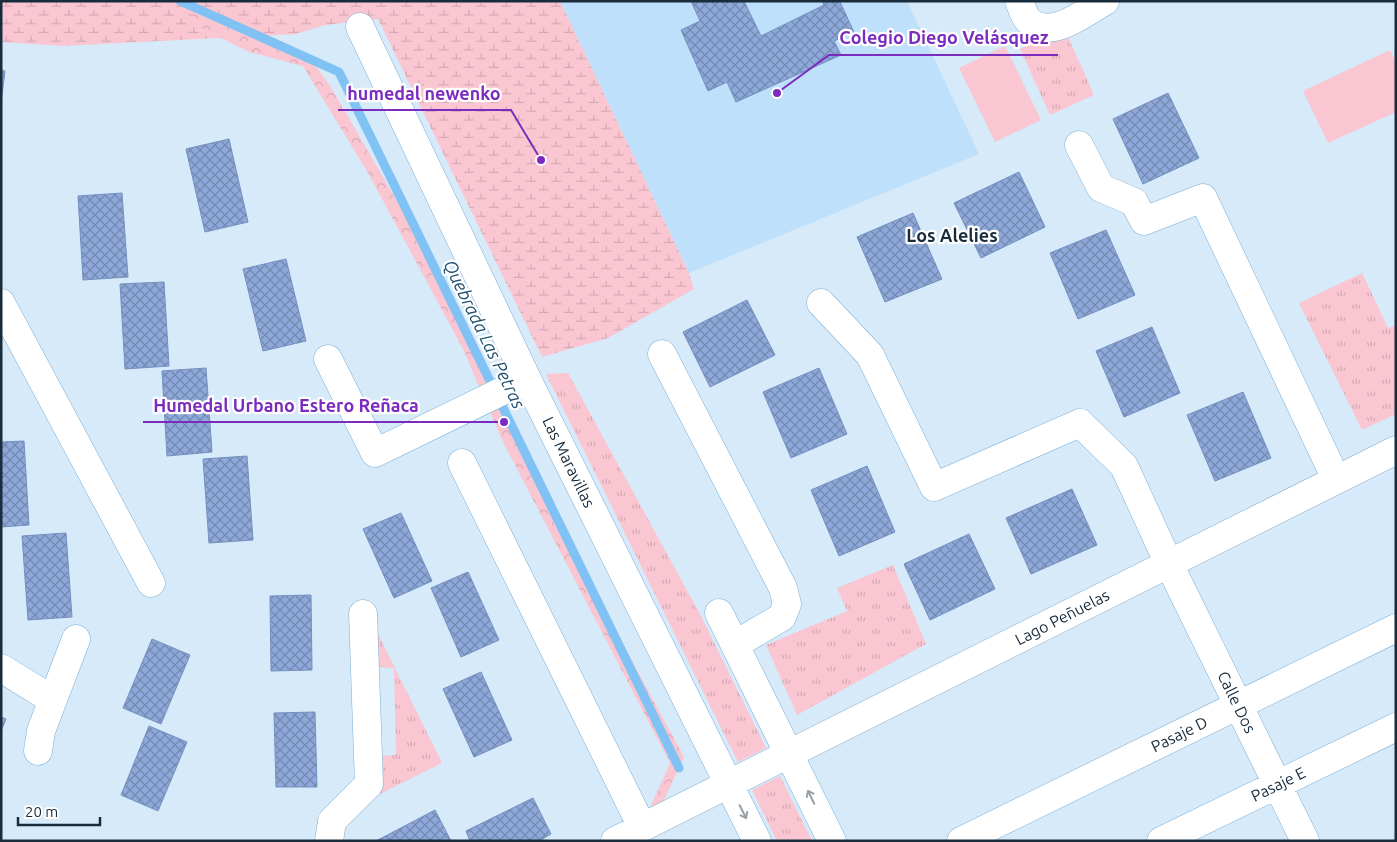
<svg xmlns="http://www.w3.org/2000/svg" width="1397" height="842" viewBox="0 0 1397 842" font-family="Ubuntu,sans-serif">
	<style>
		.built { fill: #bee0fb }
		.grass { fill: url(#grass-tufts) }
		.wetland { fill: url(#wetland-marsh) }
		.park { fill: url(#park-crowns) }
		.pitch { fill: #f9c6d2 }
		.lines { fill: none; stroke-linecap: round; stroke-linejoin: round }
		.stream { stroke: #81c2f4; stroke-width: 9 }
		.building { fill: url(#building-cross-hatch); stroke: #758fbf }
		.minor-casing { stroke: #7eb0d6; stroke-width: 29 }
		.minor { stroke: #fff; stroke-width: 28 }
		.oneway { stroke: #97a0a7 }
		.labels { text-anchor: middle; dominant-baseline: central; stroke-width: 4.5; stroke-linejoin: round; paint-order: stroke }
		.street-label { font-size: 16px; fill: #182c3c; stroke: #fff }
		.neighbourhood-label { font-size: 18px; font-weight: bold; fill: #182c3c; stroke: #fff }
		.water-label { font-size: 18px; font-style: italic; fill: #1d4e70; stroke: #fff }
		.leader { fill: none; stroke: #7b2cbf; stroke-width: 2 }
		.callout-dot { fill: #7b2cbf; stroke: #fff; stroke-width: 2 }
		.callout-label { font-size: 18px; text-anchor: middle; font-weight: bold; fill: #7b2cbf; stroke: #fff; stroke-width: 4.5; stroke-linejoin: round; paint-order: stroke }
	</style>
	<defs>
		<pattern id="grass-tufts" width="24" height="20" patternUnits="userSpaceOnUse" patternTransform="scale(1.25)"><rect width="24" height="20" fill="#f9c6d2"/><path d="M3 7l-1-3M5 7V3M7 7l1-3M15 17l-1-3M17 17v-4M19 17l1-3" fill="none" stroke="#d5aab5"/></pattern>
		<pattern id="wetland-marsh" width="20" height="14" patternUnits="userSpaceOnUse" patternTransform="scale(1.25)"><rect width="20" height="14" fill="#f9c6d2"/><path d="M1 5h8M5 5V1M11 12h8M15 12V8" fill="none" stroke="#d5aab5"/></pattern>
		<pattern id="park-crowns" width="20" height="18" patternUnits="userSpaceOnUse" patternTransform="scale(1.25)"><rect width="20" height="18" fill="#f9c6d2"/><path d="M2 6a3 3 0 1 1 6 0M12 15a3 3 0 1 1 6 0" fill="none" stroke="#d5aab5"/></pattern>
		<pattern id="building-cross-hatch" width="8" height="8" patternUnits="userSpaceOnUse" patternTransform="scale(1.25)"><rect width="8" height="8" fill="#8da8d9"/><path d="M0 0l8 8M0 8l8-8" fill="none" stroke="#7289b1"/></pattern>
	</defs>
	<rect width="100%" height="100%" fill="#d6eafa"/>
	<path class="built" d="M 560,1 L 907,1 L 979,154 L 689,273 Z"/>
	<path class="grass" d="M 1064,28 L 1094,95 L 1050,115 L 1020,49 Z
		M 1362,273 L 1388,328 L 1396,325 L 1396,414 L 1362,430 L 1299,303 Z
		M 568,373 L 701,616 L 766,748 L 738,762 L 546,374 Z
		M 893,565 L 926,644 L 797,715 L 766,645 L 847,611 L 837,588 Z
		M 378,634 L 442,763 L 380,794 L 380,756 L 396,755 L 394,668 L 378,667 Z
		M 780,776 L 812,841 L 777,841 L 752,790 Z"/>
	<path class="wetland" d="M 1,1 L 560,1 L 689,273 L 694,289 L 608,338 L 542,357 L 378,19 L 325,25 L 296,34 L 64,46 L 1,42 Z"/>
	<path class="park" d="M 181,1 L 195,1 L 214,15 L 268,35 L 306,53 L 329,84 L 458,306 L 504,401 L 569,544 L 684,757 L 645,841 L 635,841 L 670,763 L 503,442 L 463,349 L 368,173 L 303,66 L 249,52 L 201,28 Z"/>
	<path class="pitch" d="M 1005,46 L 1041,120 L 995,142 L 959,68 Z
		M 1390,50 L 1396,62 L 1396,112 L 1328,143 L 1303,91 Z"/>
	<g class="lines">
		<path class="stream" d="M 180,1 L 339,72 L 679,768"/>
	</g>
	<path class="building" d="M 691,1 L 744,1 L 761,36 L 824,5 L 822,1 L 842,1 L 840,2 L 854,32 L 834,41 L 841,55 L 736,102 L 727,82 L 708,91 L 681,30 L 700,21 Z
		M 1,70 L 5,71 L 1,103 Z
		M 1168,93 L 1199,158 L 1143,184 L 1113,119 Z
		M 229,139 L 248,222 L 205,232 L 186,149 Z
		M 1019,172 L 1045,227 L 981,258 L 954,203 Z
		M 122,193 L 128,277 L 83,280 L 78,196 Z
		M 913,213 L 942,279 L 885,302 L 857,237 Z
		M 1106,230 L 1135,295 L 1078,319 L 1050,253 Z
		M 286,259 L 306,341 L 263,351 L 243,269 Z
		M 164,282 L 169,366 L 125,369 L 120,284 Z
		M 747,300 L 775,355 L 710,387 L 683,332 Z
		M 1152,327 L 1180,393 L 1124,417 L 1096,351 Z
		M 206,368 L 212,452 L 167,456 L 162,371 Z
		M 819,368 L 847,434 L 791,458 L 763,392 Z
		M 1243,392 L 1271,458 L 1215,481 L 1187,415 Z
		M 24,441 L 29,525 L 1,527 L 1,442 Z
		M 247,456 L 253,540 L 209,543 L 203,459 Z
		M 867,466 L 895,532 L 839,556 L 811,490 Z
		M 1072,489 L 1097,545 L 1031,574 L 1006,518 Z
		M 401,513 L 432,581 L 394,598 L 363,529 Z
		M 66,533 L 72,617 L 28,620 L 22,536 Z
		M 969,534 L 995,589 L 930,620 L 904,564 Z
		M 468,572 L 499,640 L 461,657 L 431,588 Z
		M 311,595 L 312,670 L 271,671 L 270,596 Z
		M 152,639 L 190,655 L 161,724 L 123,708 Z
		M 481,672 L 512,740 L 474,757 L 443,689 Z
		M 315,712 L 317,787 L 276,787 L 274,713 Z
		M 1,717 L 6,719 L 1,731 Z
		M 149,726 L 187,742 L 158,811 L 121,795 Z
		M 533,798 L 551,834 L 539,841 L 470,841 L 466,831 Z
		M 435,810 L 451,841 L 376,841 Z"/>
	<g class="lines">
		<defs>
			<path id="minor" d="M 1019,1 C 1022,8 1025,18 1030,22 C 1052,40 1085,12 1105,1
				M 360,27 L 527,379 L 757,841
				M 1079,145 L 1101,188 L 1134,202 L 1144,221 L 1203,198 L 1336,479
				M 1,303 L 151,583
				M 821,303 L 870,355 L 934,487 L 1080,423 L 1124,466 L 1169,564 L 1305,841
				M 662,354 L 783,588 L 787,604 L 782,617 L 736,644
				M 328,359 L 375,453 L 527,379
				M 462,463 L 642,827
				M 719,613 L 832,841
				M 1,668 L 53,700
				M 38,751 L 41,731 L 76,639
				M 329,841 L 332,821 L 369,784 L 363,614
				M 615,841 L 1396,450
				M 961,841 L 1396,628
				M 1161,841 L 1396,727"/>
		</defs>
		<use href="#minor" class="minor-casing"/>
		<use href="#minor" class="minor"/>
	</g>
	<defs><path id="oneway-shaft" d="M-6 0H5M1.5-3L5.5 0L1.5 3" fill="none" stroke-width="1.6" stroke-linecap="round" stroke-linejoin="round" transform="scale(1.25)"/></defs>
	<g class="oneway">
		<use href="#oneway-shaft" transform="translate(811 797) rotate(-116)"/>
		<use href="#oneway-shaft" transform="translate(743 812) rotate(63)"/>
	</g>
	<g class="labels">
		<g class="street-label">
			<text transform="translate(569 462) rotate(64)">Las Maravillas</text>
			<text transform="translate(1062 617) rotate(-27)">Lago Peñuelas</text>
			<text transform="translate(1237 702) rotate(64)">Calle Dos</text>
			<text transform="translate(1179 734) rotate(-26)">Pasaje D</text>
			<text transform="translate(1278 784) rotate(-26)">Pasaje E</text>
		</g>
		<g class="neighbourhood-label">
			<text x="952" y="235">Los Alelies</text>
		</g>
		<g class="water-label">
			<text transform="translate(485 334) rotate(64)">Quebrada Las Petras</text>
		</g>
	</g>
	<path class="leader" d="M777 93L829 55H1058M541 160L511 110H338M504 422L429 422H143"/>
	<g class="callout-dot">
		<circle cx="777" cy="93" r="5"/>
		<circle cx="541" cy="160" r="5"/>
		<circle cx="504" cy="422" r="5"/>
	</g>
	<g class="callout-label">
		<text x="944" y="44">Colegio Diego Velásquez</text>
		<text x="424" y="100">humedal newenko</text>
		<text x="286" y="412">Humedal Urbano Estero Reñaca</text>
	</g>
	<rect width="1397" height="842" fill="none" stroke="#182c3c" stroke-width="5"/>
	<path d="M18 817v8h82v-8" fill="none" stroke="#182c3c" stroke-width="2.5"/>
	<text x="25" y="817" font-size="15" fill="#182c3c" stroke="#ffffff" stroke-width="4" paint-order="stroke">20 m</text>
</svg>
